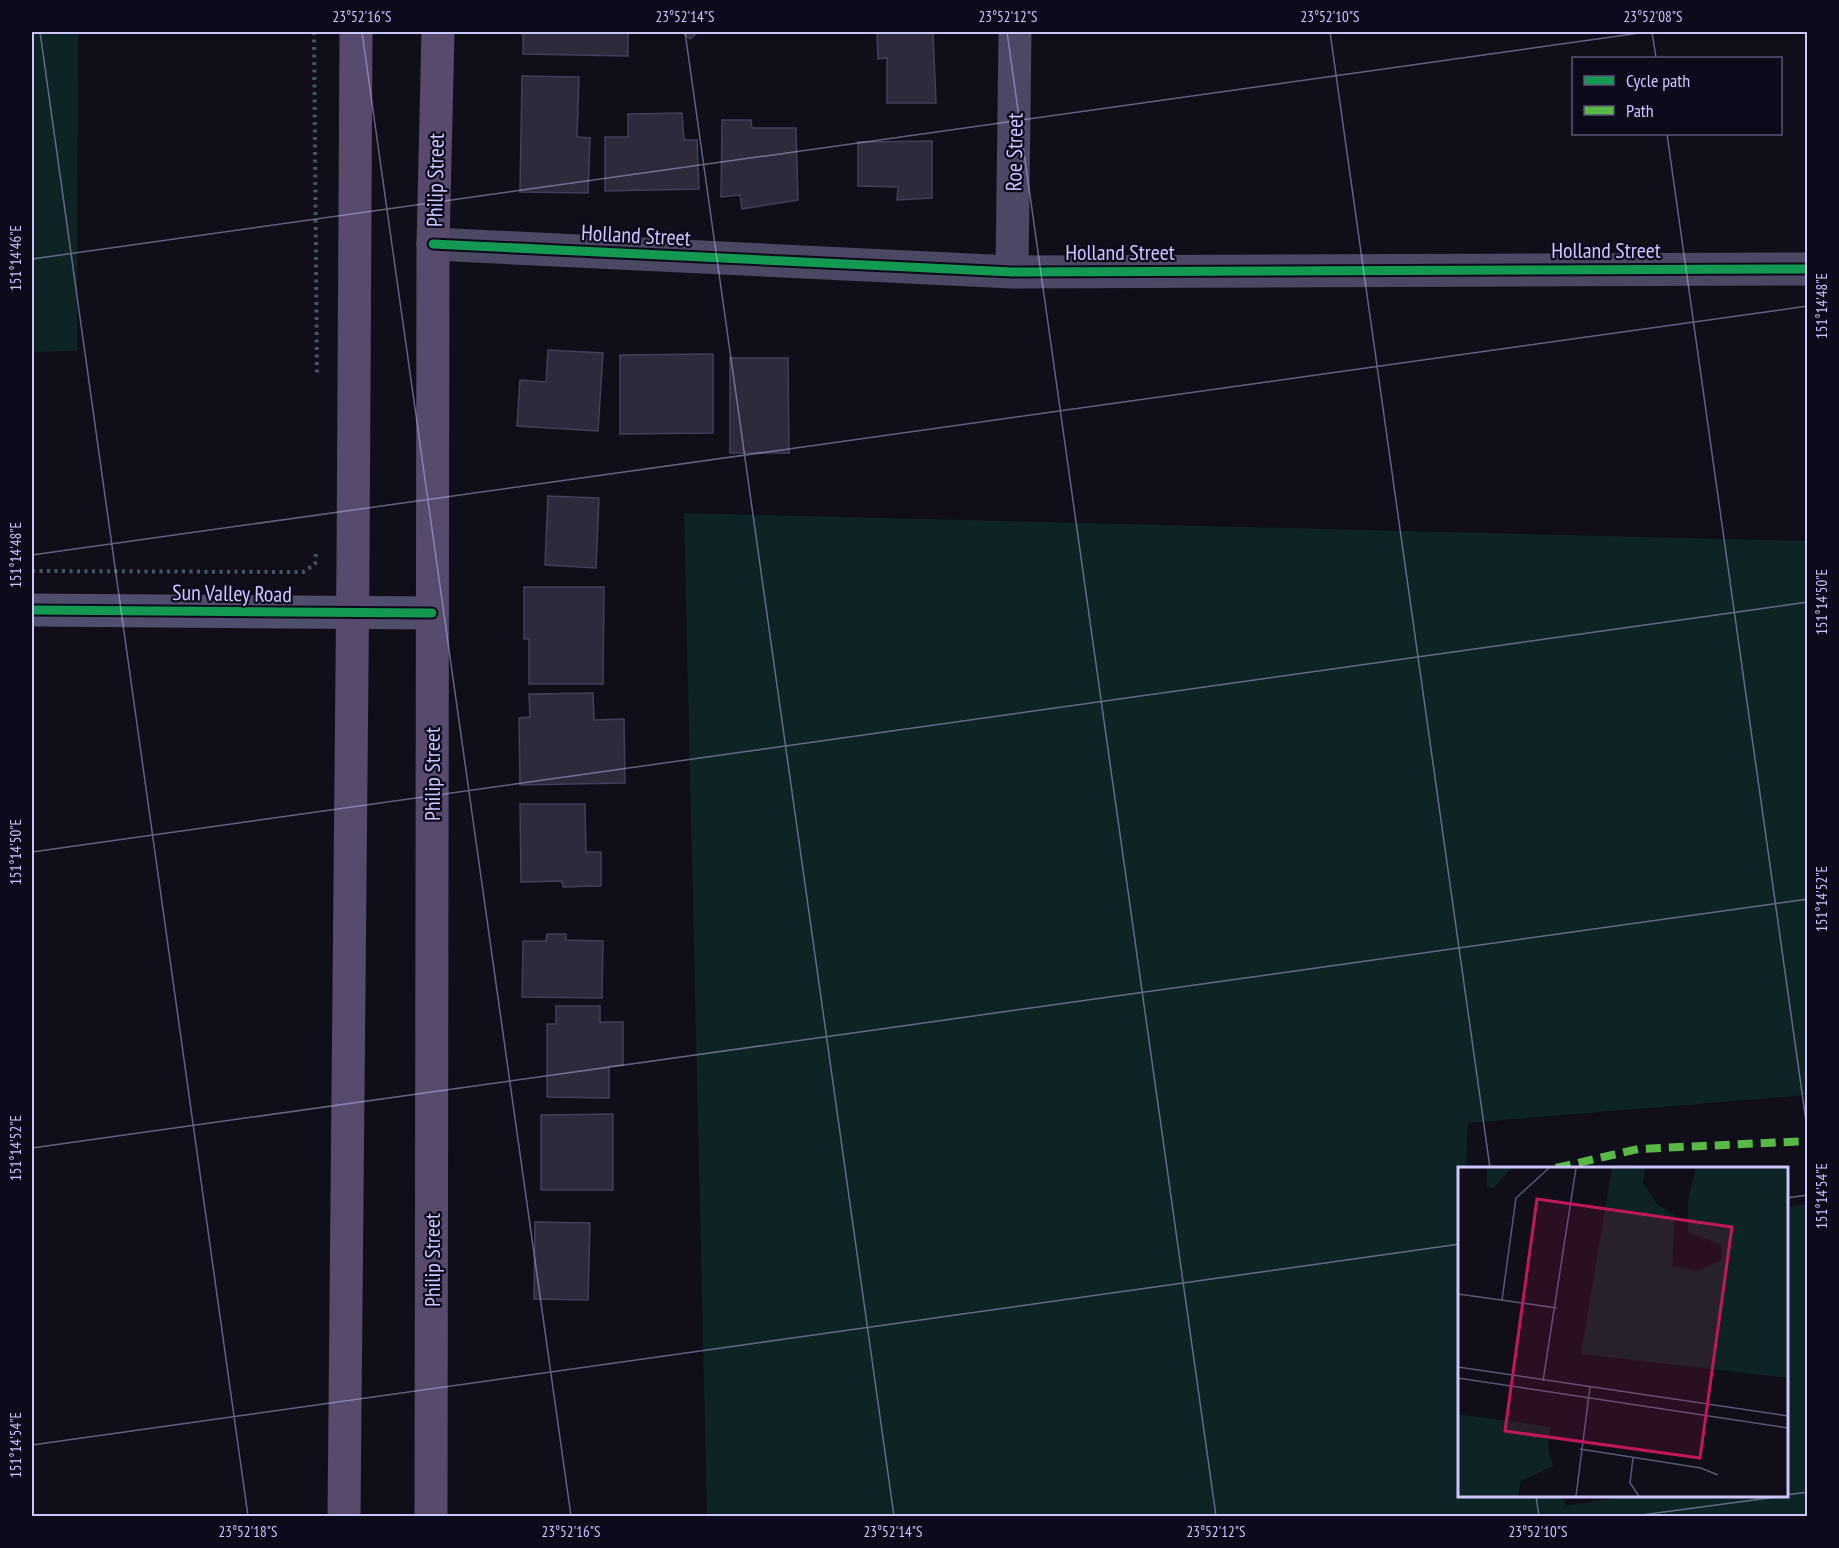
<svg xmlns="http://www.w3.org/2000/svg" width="1839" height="1548" viewBox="0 0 1839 1548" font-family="'PT Sans Narrow',sans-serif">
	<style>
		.green { fill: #0d2324 }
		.building { fill: #2e2a3c; stroke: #433f58; stroke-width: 1.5 }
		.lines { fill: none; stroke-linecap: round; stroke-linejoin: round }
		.path { stroke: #455564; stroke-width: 4; stroke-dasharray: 3 4.5; stroke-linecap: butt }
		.street { stroke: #4a4862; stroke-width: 33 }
		.secondary { stroke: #504e6d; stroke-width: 33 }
		.primary { stroke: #574a6c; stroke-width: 33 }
		.quiet { stroke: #58b947; stroke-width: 8; stroke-dasharray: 15 8; stroke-linecap: butt }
		.cycleway-casing { stroke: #0d0a1c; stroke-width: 13 }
		.cycleway { stroke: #139951; stroke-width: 9 }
		.ticks { fill: none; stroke: #ccc5ff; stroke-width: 1.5; stroke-opacity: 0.45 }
		.labels { text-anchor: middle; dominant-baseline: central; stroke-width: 4.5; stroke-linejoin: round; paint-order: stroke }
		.street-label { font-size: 22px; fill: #ccc5ff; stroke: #0d0a1c }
		.inset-road { fill: none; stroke: #5b5774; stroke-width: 1.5 }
		.view { fill: #c2185b; fill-opacity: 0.15; stroke: #c2185b; stroke-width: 3 }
		.inset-edge { fill: none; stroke: #ccc5ff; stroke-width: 3 }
		.neatline { fill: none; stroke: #ccc5ff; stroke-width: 2 }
		.ticks-label { font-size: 15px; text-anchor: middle; fill: #ccc5ff }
	</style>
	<rect width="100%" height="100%" fill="#100e18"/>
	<path class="green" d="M 32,32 L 78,32 L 77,351 L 32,352 Z
		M 684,513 L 1807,541 L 1807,1095 L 1468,1123 L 1466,1168 L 1460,1168 L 1458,1323 L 1460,1325 L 1460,1496 L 1562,1496 L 1566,1506 L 1626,1496 L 1786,1496 L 1787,1207 L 1807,1204 L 1807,1516 L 707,1516 Z"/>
	<path class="building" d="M 523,32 L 628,32 L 628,56 L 523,54 Z
		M 682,32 L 698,32 L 690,39 Z
		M 877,32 L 933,32 L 936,103 L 887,103 L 887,58 L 878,59 Z
		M 522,76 L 579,77 L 577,137 L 590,138 L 588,193 L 520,192 Z
		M 682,113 L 684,140 L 697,140 L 699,189 L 605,191 L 605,137 L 628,137 L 628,114 Z
		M 722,120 L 751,120 L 752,128 L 796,128 L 798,200 L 742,209 L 740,195 L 721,197 Z
		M 932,141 L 932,198 L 897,200 L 898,187 L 858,186 L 858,142 Z
		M 548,350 L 603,353 L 598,431 L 517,426 L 520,380 L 546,382 Z
		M 713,354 L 713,433 L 620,434 L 620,355 Z
		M 730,358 L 788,358 L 789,453 L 730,453 Z
		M 548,496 L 599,498 L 596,568 L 545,565 Z
		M 524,587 L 604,587 L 603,684 L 529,684 L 529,639 L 524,639 Z
		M 593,693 L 594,720 L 624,719 L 625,783 L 520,785 L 519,718 L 530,717 L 529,694 Z
		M 520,804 L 585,804 L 586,852 L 601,852 L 601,886 L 563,887 L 562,881 L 521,882 Z
		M 547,934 L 566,934 L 566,940 L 603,941 L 602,998 L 522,997 L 523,941 L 546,941 Z
		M 556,1006 L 600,1006 L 600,1022 L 623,1022 L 623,1065 L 609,1066 L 609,1098 L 547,1097 L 547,1024 L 556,1024 Z
		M 613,1114 L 613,1190 L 541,1190 L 541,1115 Z
		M 535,1222 L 590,1223 L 588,1300 L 534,1299 Z"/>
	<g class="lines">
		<path class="path" d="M 314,32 L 317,375
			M 32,571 L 303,572 L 315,564 L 316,553"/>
		<path class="street" d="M 433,244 L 1012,272 L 1808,269
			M 1012,272 L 1015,32"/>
		<path class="secondary" d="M 32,610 L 432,613"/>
		<path class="primary" d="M 344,1516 L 353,564 L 356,32
			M 431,1516 L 433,244 L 438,32"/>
		<path class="quiet" d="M 1556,1168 L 1638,1149 L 1808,1141"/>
		<defs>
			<path id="cycleway" d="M 433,244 L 1012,272 L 1808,269
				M 32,610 L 432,613"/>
		</defs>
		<use href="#cycleway" class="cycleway-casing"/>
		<use href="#cycleway" class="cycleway"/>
	</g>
	<path class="ticks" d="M 40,32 L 248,1516M 362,32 L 571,1516M 685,32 L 894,1516M 1007,32 L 1216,1516M 1330,32 L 1490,1168M 1652,32 L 1656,58M 1667,134 L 1808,1135M 32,259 L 1647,32M 32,555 L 1808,306M 32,852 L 1808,602M 32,1148 L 1808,899M 1786,1198 L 1808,1195M 32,1445 L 1460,1244M 1786,1495 L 1808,1492M 1536,1496 L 1539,1516M 1634,1516 L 1783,1496"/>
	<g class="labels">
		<g class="street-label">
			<text transform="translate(1014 152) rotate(-89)">Roe Street</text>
			<text transform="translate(435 180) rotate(-89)">Philip Street</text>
			<text transform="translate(636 235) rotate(3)">Holland Street</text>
			<text x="1606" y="250">Holland Street</text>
			<text x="1120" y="252">Holland Street</text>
			<text transform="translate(232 593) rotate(1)">Sun Valley Road</text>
			<text transform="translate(432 774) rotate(-90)">Philip Street</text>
			<text transform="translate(432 1260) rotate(-90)">Philip Street</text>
		</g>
	</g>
	<g transform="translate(1458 1167)">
		<rect width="330" height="330" fill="#100e18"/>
		<path d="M 29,1 L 53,1 L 35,22 L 29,19 ZM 154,1 L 187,1 L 185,16 L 199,37 L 217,48 L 214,99 L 239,104 L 264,93 L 263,78 L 230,65 L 230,34 L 238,1 L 330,1 L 330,211 L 123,187 ZM 0,247 L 92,260 L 90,281 L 95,299 L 63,314 L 60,329 L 0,329 Z" fill="#0d2324"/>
		<path class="inset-road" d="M 0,127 L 99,141M 44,133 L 58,31 L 91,1M 0,200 L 330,249M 0,211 L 330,261M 85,214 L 118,1M 122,282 L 243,301 L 260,308M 175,291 L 172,316 L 181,329M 118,329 L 132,220"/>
		<path class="view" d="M 79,32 L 274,60 L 242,291 L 47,264 Z"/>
		<rect width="330" height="330" class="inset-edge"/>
	</g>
	<rect width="1839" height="1548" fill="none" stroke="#0d0a1c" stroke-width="66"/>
	<rect x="1572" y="57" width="210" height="78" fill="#0d0a1c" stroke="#595577" stroke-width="1.5"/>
	<rect x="1584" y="76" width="30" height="9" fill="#139951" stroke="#595577" stroke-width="1.5"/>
	<text x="1626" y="87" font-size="18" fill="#ccc5ff">Cycle path</text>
	<rect x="1584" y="106" width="30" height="9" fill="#58b947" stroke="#595577" stroke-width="1.5"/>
	<text x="1626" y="117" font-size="18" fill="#ccc5ff">Path</text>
	<rect x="33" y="33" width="1773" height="1482" class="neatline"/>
	<g class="ticks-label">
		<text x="362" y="22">23°52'16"S</text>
		<text x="685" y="22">23°52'14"S</text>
		<text x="1008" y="22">23°52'12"S</text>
		<text x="1330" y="22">23°52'10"S</text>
		<text x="1653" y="22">23°52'08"S</text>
		<text transform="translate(16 258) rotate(-90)" y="5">151°14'46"E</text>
		<text transform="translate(1822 306) rotate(-90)" y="5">151°14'48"E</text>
		<text transform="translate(16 555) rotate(-90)" y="5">151°14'48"E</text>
		<text transform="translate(1822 602) rotate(-90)" y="5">151°14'50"E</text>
		<text transform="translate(16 852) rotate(-90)" y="5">151°14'50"E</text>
		<text transform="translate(1822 899) rotate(-90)" y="5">151°14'52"E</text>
		<text transform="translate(16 1148) rotate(-90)" y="5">151°14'52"E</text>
		<text transform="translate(1822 1196) rotate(-90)" y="5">151°14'54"E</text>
		<text transform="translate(16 1445) rotate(-90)" y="5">151°14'54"E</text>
		<text x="248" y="1537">23°52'18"S</text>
		<text x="571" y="1537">23°52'16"S</text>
		<text x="893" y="1537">23°52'14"S</text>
		<text x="1216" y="1537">23°52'12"S</text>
		<text x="1538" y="1537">23°52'10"S</text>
	</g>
</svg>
